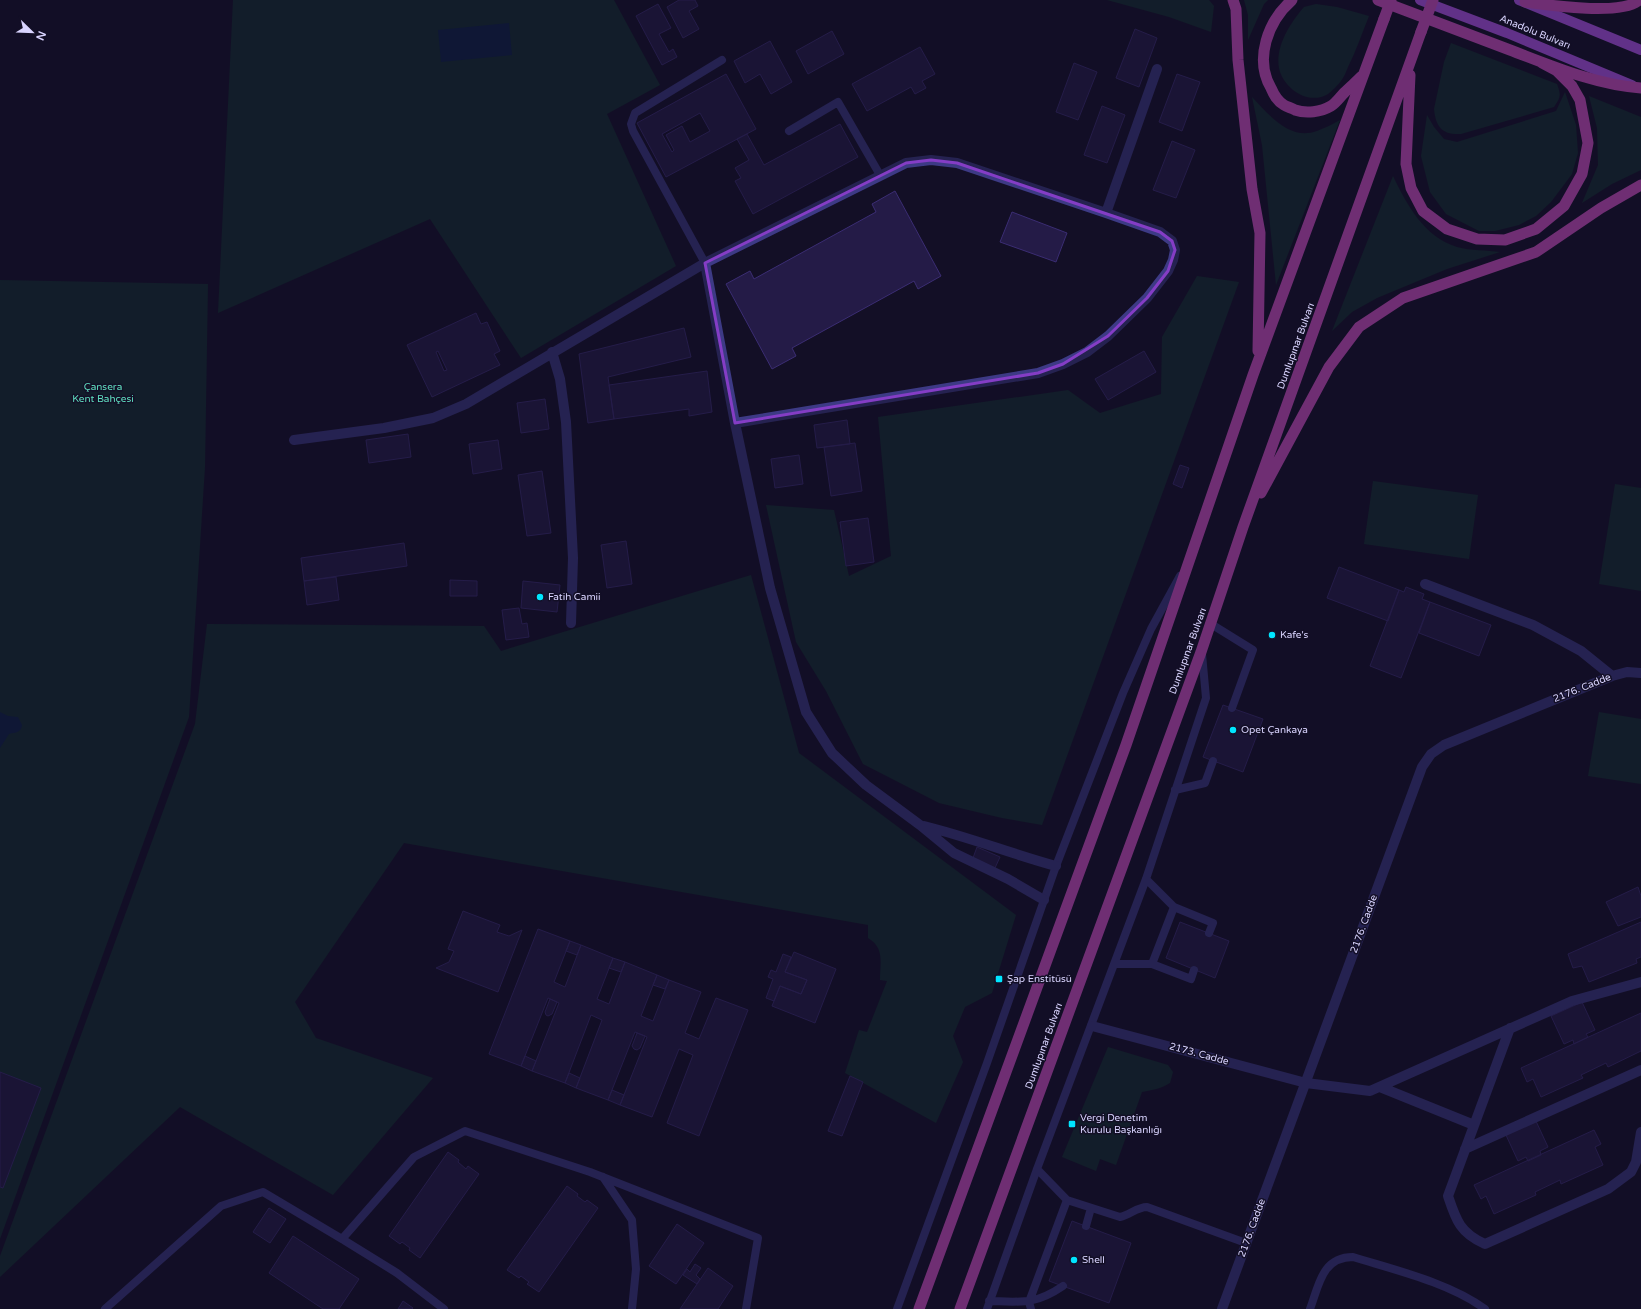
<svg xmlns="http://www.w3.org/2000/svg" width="1641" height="1309" viewBox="0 0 1641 1309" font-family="'Varela Round',sans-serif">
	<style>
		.green { fill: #12302f }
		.water { fill: #0c2248 }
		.building { fill: #241b47; stroke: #3b2d73; fill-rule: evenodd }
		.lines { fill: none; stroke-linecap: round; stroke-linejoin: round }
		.service { stroke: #3d3a85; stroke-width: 8 }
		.minor { stroke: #3d3a85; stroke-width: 10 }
		.primary { stroke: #c25bff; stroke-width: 10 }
		.trunk { stroke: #e055d1; stroke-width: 11 }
		.trunk-bridge { stroke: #e055d1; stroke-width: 11 }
		.marked { fill: none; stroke: #843dc5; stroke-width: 3; stroke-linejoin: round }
		.poi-dot { fill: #00e5ff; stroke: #130f26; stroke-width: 1.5 }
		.labels { text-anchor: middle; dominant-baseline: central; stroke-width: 3; stroke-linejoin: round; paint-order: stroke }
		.street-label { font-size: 10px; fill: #d9d4ff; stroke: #130f26 }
		.park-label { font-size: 10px; fill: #5fe0c0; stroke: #130f26 }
		.poi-label { font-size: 10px; fill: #d9d4ff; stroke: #130f26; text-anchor: start }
	</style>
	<rect width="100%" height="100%" fill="#130f26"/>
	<path class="green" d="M 233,0 L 614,0 L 660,85 L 607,114 L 676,266 L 521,358 L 430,219 L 218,313 Z
		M 1107,0 L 1209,0 L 1214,6 L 1211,32 L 1169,17 Z
		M 1244,0 L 1268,0 L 1264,4 L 1248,40 L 1248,15 Z
		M 1316,4 L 1337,7 L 1369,16 C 1362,33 1356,51 1348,67 C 1346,72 1344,77 1341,81 C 1338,85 1332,91 1328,94 C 1308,106 1283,88 1279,68 C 1275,46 1291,22 1304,7 Z
		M 1451,43 L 1557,84 C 1561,95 1561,97 1554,107 L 1461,134 C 1443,135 1436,128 1434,109 L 1444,62 Z
		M 1565,92 L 1576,125 L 1578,153 L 1572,174 L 1551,202 L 1536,216 L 1519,225 L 1495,231 L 1479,231 L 1446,214 L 1430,192 L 1421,156 L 1427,115 L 1434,127 L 1444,139 L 1457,142 L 1556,111 Z
		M 1589,96 L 1641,117 L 1641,170 L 1612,184 L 1582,203 L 1598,165 L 1597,128 Z
		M 1252,97 C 1269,115 1290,141 1317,131 C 1325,128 1333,124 1340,120 L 1276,285 L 1262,145 Z
		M 1393,176 C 1407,205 1424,237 1457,247 C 1471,251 1486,250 1500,252 L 1447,269 L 1377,298 L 1352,312 L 1332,331 Z
		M 1197,276 L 1239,282 L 1042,825 L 1002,818 L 939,803 L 863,764 L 826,691 L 796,642 L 766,505 L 834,510 L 849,576 L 891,556 L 878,417 L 1068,390 L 1100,413 L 1161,394 L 1162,337 Z
		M 0,280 L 208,284 L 205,467 L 189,717 L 0,1239 Z
		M 1373,481 L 1478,495 L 1469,559 L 1364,544 Z
		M 1615,484 L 1641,488 L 1641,591 L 1599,584 Z
		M 751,575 L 799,753 L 1016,915 L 992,993 L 965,1007 L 953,1036 L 963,1062 L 936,1123 L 845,1073 L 859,1030 L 867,1032 L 887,981 L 880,980 C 880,963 885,948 868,938 L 868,925 L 404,843 L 295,1002 L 316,1038 L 433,1078 L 333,1195 L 180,1107 L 0,1277 L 0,1256 L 195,724 L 207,624 L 484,626 L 501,651 Z
		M 1599,712 L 1641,719 L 1641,784 L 1588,776 Z
		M 1108,1047 L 1168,1065 L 1173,1072 L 1170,1083 C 1160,1089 1153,1090 1142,1092 L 1116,1165 L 1100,1159 L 1096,1171 L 1062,1157 Z"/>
	<path class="water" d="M 509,23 L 512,55 L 441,62 L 438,30 Z
		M 0,712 L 8,716 L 18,717 L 22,725 C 21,733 16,732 9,734 L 0,748 Z"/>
	<path class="building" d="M 679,0 L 695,0 L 698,6 L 689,11 L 699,29 L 683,38 L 667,7 Z
		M 658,4 L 671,28 L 659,34 L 669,52 L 673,49 L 677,57 L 662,65 L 636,16 Z
		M 1135,29 L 1157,38 L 1139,87 L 1116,78 Z
		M 832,31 L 844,54 L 808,74 L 796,51 Z
		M 770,41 L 792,82 L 771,94 L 760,74 L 745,83 L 734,61 Z
		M 920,47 L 935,74 L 922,81 L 926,88 L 915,94 L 911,87 L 867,111 L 852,84 Z
		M 1074,63 L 1097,72 L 1078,120 L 1056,112 Z
		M 726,74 L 756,129 L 666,177 L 637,123 ZM 700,113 L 710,131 L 690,142 L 682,126 L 666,135 L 674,150 L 672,152 L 662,134 Z
		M 1177,74 L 1200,82 L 1182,131 L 1159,122 Z
		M 1102,106 L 1125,115 L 1107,163 L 1084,155 Z
		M 840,124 L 858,157 L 753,214 L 735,181 L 741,178 L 735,168 L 749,160 L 737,139 L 747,134 L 764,165 Z
		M 1172,141 L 1195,150 L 1176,198 L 1153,190 Z
		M 895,191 L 941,276 L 918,289 L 914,281 L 792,348 L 796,356 L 772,369 L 726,284 L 750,271 L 754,279 L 876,212 L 872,204 Z
		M 1012,212 L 1067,233 L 1056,262 L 1000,242 Z
		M 476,313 L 481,324 L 487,322 L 500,351 L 494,354 L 500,365 L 432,397 L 407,345 ZM 438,351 L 447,370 L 444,371 L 436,352 Z
		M 684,328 L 691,357 L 608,377 L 614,419 L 588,423 L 579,354 Z
		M 1144,351 L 1156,372 L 1108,400 L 1095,379 Z
		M 707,371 L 712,412 L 689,416 L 689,409 L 614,419 L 609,385 Z
		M 545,399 L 549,429 L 521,433 L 517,403 Z
		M 847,420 L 850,444 L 817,448 L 814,425 Z
		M 408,434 L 411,457 L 369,463 L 366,440 Z
		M 498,440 L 502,469 L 473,474 L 469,444 Z
		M 855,443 L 862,491 L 831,496 L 824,447 Z
		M 799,455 L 803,484 L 775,488 L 771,459 Z
		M 1180,465 L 1189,468 L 1182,488 L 1173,484 Z
		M 542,471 L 551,533 L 527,536 L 518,475 Z
		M 868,518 L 874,562 L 846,566 L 840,522 Z
		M 626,541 L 632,584 L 607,588 L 601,545 Z
		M 404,543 L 407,566 L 304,581 L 301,558 Z
		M 1339,567 L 1399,590 L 1388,621 L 1327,598 Z
		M 336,577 L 339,600 L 307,605 L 304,581 Z
		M 450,580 L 477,581 L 477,596 L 450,596 Z
		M 523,581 L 560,585 L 557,612 L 521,608 Z
		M 1406,587 L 1424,594 L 1422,599 L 1430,602 L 1401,678 L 1370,666 L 1399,590 L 1404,592 Z
		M 1430,602 L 1491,625 L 1479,656 L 1419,633 Z
		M 519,608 L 522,624 L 527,623 L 529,637 L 506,640 L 502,610 Z
		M 1223,705 L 1263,719 L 1243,772 L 1203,757 Z
		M 977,847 L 1000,857 L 995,868 L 973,858 Z
		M 1638,887 L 1641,896 L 1641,917 L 1618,926 L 1606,902 Z
		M 463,911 L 500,925 L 497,932 L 509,936 L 522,930 L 498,992 L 436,968 L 449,962 L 454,951 L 448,949 Z
		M 1180,922 L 1229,941 L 1215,978 L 1166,958 Z
		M 1641,922 L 1641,957 L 1636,959 L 1637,963 L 1589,982 L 1582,966 L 1573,968 L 1568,954 Z
		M 538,929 L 570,941 L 554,982 L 565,987 L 581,945 L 613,958 L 597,999 L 609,1004 L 625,962 L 657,975 L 641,1016 L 653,1021 L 669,980 L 701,992 L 685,1033 L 699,1039 L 716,998 L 748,1010 L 699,1136 L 667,1123 L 693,1055 L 679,1049 L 652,1117 L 620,1105 L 647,1037 L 645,1036 L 635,1032 L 608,1100 L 576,1088 L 602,1020 L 591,1015 L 565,1083 L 532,1071 L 559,1003 L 557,1002 L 548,998 L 521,1066 L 489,1054 Z
		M 570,941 L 581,945 L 577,955 L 566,951 Z
		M 794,952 L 836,969 L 815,1023 L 772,1006 L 780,986 L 801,994 L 807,980 L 785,972 Z
		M 783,954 L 791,957 L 785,972 L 807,980 L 801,994 L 780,986 L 774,1001 L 766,998 L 773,979 L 768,977 L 771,970 L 776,972 Z
		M 613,958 L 625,962 L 621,972 L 609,968 Z
		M 657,975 L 669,980 L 665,989 L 653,985 Z
		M 550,999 L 557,1002 L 552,1014 L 548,1016 L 546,1015 L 545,1012 Z
		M 1582,1002 L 1595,1030 L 1586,1034 L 1588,1037 L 1574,1044 L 1573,1040 L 1564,1044 L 1551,1016 Z
		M 1641,1013 L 1641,1051 L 1608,1067 L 1606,1063 L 1581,1075 L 1583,1078 L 1541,1097 L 1533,1079 L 1527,1082 L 1521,1068 Z
		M 637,1033 L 645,1036 L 640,1048 L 637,1050 L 634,1049 L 632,1046 Z
		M 525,1056 L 536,1061 L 532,1071 L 521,1066 Z
		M 0,1072 L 41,1088 L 3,1188 L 0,1187 Z
		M 569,1073 L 580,1078 L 576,1088 L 565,1083 Z
		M 850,1076 L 863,1082 L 842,1136 L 828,1131 Z
		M 612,1090 L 624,1095 L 620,1105 L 608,1100 Z
		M 1535,1119 L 1548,1147 L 1540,1151 L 1541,1155 L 1528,1161 L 1526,1157 L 1518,1161 L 1505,1133 Z
		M 1594,1130 L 1601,1144 L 1595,1147 L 1603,1165 L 1561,1184 L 1560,1180 L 1535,1192 L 1536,1195 L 1494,1214 L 1486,1196 L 1481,1199 L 1474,1185 Z
		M 448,1152 L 459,1160 L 458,1162 L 466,1169 L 468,1166 L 479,1174 L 420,1258 L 409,1250 L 410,1248 L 402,1242 L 400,1244 L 389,1236 Z
		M 567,1186 L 578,1194 L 577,1196 L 585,1202 L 587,1200 L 598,1208 L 539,1292 L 527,1284 L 529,1282 L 521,1276 L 519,1278 L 507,1270 Z
		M 269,1208 L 286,1219 L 270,1243 L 253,1232 Z
		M 1072,1221 L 1131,1243 L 1109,1303 L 1049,1281 Z
		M 677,1224 L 704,1243 L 676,1284 L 649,1266 Z
		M 293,1236 L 359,1279 L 339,1309 L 323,1309 L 269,1273 Z
		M 695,1264 L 701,1268 L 696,1275 L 700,1279 L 697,1284 L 683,1275 L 687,1269 L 690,1272 Z
		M 708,1268 L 733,1286 L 718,1309 L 680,1309 Z
		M 403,1301 L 413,1308 L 412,1309 L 398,1309 Z"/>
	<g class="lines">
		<path class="service" d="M 789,131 L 838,102 L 880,175
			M 705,263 L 633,131 L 631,124 L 635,113 L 722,60
			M 1211,624 L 1253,650 L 1232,708
			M 1175,790 L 1205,783 L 1213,761
			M 1174,907 L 1213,923 L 1209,933
			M 1115,964 L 1152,964 L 1174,907 L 1146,879
			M 1152,964 L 1191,979 L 1194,970
			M 1037,1169 L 1067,1200 L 1120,1217 C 1130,1215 1137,1207 1147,1207 L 1246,1243
			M 603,1177 L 632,1220 L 636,1269 L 632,1309
			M 1086,1226 L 1091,1208
			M 342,1239 L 414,1157 L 465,1131 L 590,1172 L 758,1238 L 746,1309
			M 989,1301 C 1022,1302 1035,1305 1063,1286
			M 105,1309 L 221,1206 L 263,1192 L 342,1239 L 397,1273 L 444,1309
			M 897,1309 L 987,1063 L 1056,866 L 1123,693 L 1151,629 L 1180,576
			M 987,1309 L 1037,1169 L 1146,879 L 1206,698 L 1202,654
			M 1031,1309 L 1029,1302 L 1067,1200
			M 1310,1309 C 1319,1285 1322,1257 1353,1257 C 1395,1270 1450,1283 1485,1309"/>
		<path class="minor" d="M 1106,213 L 1157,69
			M 705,263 L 735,423 L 770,588 L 806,712 L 832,753 L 866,785 L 920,825 L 954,853 L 1008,879 L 1044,900
			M 552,352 L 560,379 L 566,422 L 573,558 L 571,623
			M 294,440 L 384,428 L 433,418 L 466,404 L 705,263 L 906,163 L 931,160 L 957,163 L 1106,213 L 1160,232 L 1172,241 L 1175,250 L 1173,260 L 1168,271 L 1147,298 L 1108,336 L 1087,352 L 1063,364 L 1038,373 L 735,423
			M 1425,584 L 1533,625 L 1581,651 L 1612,676
			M 924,826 C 969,837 1012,854 1056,866
			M 1092,1026 L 1306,1083 L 1370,1091 L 1572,1001 L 1641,982
			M 1510,1028 L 1448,1196 C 1456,1220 1460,1233 1485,1244 L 1608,1189 L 1631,1172 L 1636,1162 L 1641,1132
			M 1380,1087 L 1474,1125
			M 1465,1149 L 1641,1070
			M 1222,1309 L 1422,767 L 1431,754 L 1444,745 L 1612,676 L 1627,672 L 1641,673"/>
		<path class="primary" d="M 1420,0 L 1507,33 L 1632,85
			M 1519,0 L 1641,50"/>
		<path class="trunk" d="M 1233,0 L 1236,9 L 1238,60 L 1252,189 L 1260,233 L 1258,351
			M 1292,0 C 1268,21 1254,59 1271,88 C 1274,95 1277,101 1284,105 C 1287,107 1292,108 1295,110 C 1306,114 1321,112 1331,106 C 1336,103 1340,97 1344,93 C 1350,87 1356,82 1362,76
			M 1378,0 C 1422,17 1466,33 1510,50 C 1552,66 1596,85 1641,88
			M 1525,2 C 1547,5 1623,16 1639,0
			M 1410,75 L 1406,164 L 1411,188 L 1423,211 L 1447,229 L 1477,239 L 1505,240 L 1536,229 L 1564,206 L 1582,174 L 1588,143 L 1580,100 L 1572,86 L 1557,71 L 1542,63
			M 1261,493 L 1329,367 L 1359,327 L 1403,298 L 1536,252 L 1601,208 L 1641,185
			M 919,1309 L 1126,745 L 1253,375 L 1384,19
			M 960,1309 L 1201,652 L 1243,527 L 1421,32"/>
		<path class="trunk-bridge" d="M 1384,19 L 1391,0
			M 1421,32 L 1433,0"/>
	</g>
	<path d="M0 0H1641V1309H0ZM 931,160 L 957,163 L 1160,232 L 1172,241 L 1175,250 L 1168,271 L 1147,298 L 1108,336 L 1063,364 L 1038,373 L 735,423 L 705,263 L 906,163 Z" fill="#130f26" fill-opacity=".55" fill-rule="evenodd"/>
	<path class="marked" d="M 931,160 L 957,163 L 1160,232 L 1172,241 L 1175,250 L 1168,271 L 1147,298 L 1108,336 L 1063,364 L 1038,373 L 735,423 L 705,263 L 906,163 Z"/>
	<g class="poi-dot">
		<circle cx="540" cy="597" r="4"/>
		<circle cx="1272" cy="635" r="4"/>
		<circle cx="1233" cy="730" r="4"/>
		<rect x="995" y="975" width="8" height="8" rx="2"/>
		<rect x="1068" y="1120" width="8" height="8" rx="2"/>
		<circle cx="1074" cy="1260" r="4"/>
	</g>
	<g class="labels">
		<g class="street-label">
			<text transform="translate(1535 32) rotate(22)">Anadolu Bulvarı</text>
			<text transform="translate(1296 346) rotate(-70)">Dumlupınar Bulvarı</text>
			<text transform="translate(1188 651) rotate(-70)">Dumlupınar Bulvarı</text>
			<text transform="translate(1582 688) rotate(-22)">2176. Cadde</text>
			<text transform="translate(1364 924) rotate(-70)">2176. Cadde</text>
			<text transform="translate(1044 1046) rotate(-70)">Dumlupınar Bulvarı</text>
			<text transform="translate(1199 1054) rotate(15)">2173. Cadde</text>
			<text transform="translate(1252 1228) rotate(-70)">2176. Cadde</text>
		</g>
		<g class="park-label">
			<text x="103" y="387">Çansera<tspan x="103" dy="12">Kent Bahçesi</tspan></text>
		</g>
		<g class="poi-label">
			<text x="548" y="597">Fatih Camii</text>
			<text x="1280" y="635">Kafe's</text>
			<text x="1241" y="730">Opet Çankaya</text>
			<text x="1007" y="979">Şap Enstitüsü</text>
			<text x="1080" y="1118">Vergi Denetim<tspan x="1080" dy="12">Kurulu Başkanlığı</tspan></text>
			<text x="1082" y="1260">Shell</text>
		</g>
	</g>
	<g transform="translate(32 32) rotate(113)" stroke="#130f26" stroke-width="3" paint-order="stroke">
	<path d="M0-3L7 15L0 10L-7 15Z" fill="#d9d4ff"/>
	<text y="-6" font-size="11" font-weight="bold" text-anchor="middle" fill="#d9d4ff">N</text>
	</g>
</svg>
